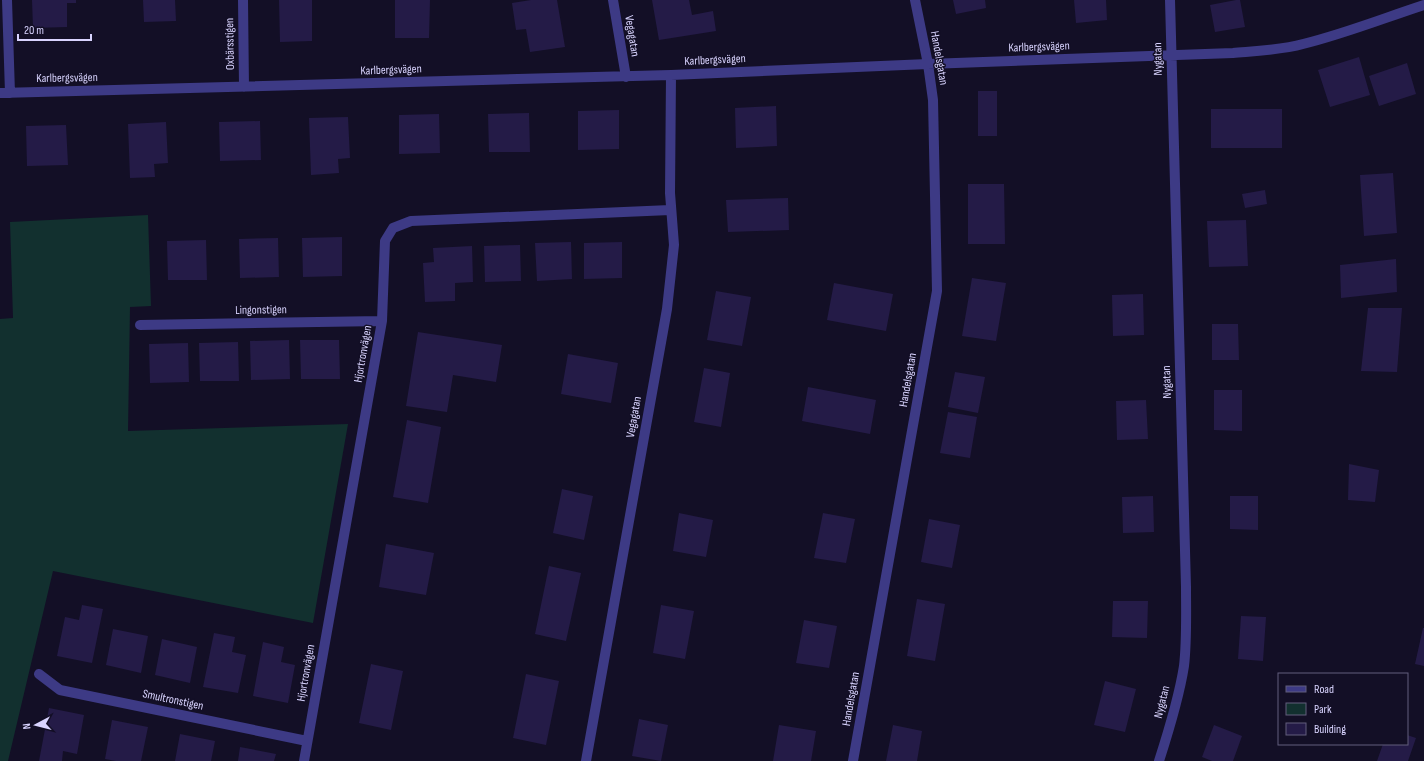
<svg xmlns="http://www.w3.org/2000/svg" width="1424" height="761" viewBox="0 0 1424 761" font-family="'Sofia Sans Condensed',sans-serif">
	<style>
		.green { fill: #12302f }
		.building { fill: #241b47 }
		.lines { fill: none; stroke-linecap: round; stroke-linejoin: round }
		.minor { stroke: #3d3a85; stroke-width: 10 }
		.labels { text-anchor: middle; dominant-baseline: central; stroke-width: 3; stroke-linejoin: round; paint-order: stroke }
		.street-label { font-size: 12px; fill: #d9d4ff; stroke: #130f26 }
	</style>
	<rect width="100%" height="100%" fill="#130f26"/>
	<path class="green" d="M 148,215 L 151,306 L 130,307 L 128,431 L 348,424 L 313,623 L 53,571 L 8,761 L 0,761 L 0,319 L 13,318 L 10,222 Z"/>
	<path class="building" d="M 32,0 L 76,0 L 76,3 L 67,3 L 67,27 L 33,28 Z
		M 143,0 L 175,0 L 176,21 L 144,22 Z
		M 279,0 L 312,0 L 312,41 L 280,42 Z
		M 395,0 L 430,0 L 429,38 L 395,38 Z
		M 531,0 L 557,0 L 565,47 L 530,52 L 526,29 L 516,30 L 512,3 Z
		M 652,0 L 689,0 L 692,15 L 713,11 L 716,31 L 659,40 Z
		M 953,0 L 985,0 L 986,8 L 956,14 Z
		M 1074,0 L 1106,0 L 1107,20 L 1076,23 Z
		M 1236,0 L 1240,0 L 1245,27 L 1215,32 L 1210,5 Z
		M 1359,57 L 1370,95 L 1330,107 L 1318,70 Z
		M 1407,63 L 1416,94 L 1379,106 L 1369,76 Z
		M 978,91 L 997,91 L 997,136 L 978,136 Z
		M 776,106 L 777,146 L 736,148 L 735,108 Z
		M 1211,109 L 1282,109 L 1282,148 L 1211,148 Z
		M 619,110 L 619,149 L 578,150 L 578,111 Z
		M 529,113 L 530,152 L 489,152 L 488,114 Z
		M 439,114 L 440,153 L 399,154 L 399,115 Z
		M 348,117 L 350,158 L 338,159 L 339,173 L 311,175 L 309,118 Z
		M 260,121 L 261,160 L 220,161 L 219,122 Z
		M 166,122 L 168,163 L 154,164 L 155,177 L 130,178 L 128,124 Z
		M 66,125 L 68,165 L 27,166 L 26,126 Z
		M 1393,173 L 1397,233 L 1364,236 L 1360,175 Z
		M 968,184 L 1004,184 L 1005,244 L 968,244 Z
		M 1265,190 L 1267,204 L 1245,208 L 1242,194 Z
		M 788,198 L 789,230 L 728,232 L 726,200 Z
		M 1246,220 L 1248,266 L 1209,267 L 1207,221 Z
		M 342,237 L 342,276 L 303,277 L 302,238 Z
		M 278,238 L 279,277 L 240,278 L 239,239 Z
		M 206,240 L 207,280 L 168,280 L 167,241 Z
		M 571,242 L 572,279 L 537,281 L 535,243 Z
		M 622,242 L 622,278 L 584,279 L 584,243 Z
		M 520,245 L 521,281 L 485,282 L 484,246 Z
		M 472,246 L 473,282 L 455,283 L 455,301 L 425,302 L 423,263 L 434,262 L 433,248 Z
		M 1396,259 L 1397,292 L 1341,298 L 1340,265 Z
		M 972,278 L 1006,283 L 996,341 L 962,336 Z
		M 834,283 L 893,294 L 886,331 L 827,320 Z
		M 716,291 L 751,297 L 742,346 L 707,340 Z
		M 1143,294 L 1144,335 L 1113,336 L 1112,295 Z
		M 1368,308 L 1402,308 L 1397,372 L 1361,371 Z
		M 1212,324 L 1238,324 L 1239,360 L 1212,360 Z
		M 418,332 L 502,345 L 496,382 L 453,375 L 447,412 L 406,406 Z
		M 289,340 L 290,379 L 251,380 L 250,341 Z
		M 300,340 L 339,340 L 340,379 L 301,379 Z
		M 238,342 L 239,381 L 200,381 L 199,343 Z
		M 188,343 L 189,382 L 150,383 L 149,344 Z
		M 568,354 L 618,363 L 611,403 L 561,394 Z
		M 704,368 L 730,373 L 721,427 L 694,422 Z
		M 955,372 L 985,377 L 978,413 L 948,407 Z
		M 808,387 L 876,400 L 870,434 L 802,421 Z
		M 1214,390 L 1242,390 L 1242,431 L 1214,430 Z
		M 1146,400 L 1148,439 L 1117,440 L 1116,401 Z
		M 948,412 L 977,417 L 970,458 L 940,453 Z
		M 407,420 L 441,427 L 428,503 L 393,497 Z
		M 1349,464 L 1379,470 L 1375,502 L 1348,500 Z
		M 562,489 L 593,496 L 584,540 L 553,533 Z
		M 1153,496 L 1154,532 L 1123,533 L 1122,497 Z
		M 1230,496 L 1258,496 L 1258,530 L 1230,529 Z
		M 679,513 L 713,520 L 706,557 L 673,551 Z
		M 823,513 L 855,519 L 846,563 L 814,558 Z
		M 929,519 L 960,525 L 952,568 L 921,562 Z
		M 386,544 L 434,553 L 426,595 L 379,587 Z
		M 549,566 L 581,573 L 566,641 L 535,634 Z
		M 917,599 L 945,604 L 935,661 L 907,656 Z
		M 1113,601 L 1148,601 L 1147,638 L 1112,637 Z
		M 82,605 L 103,609 L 92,663 L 57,656 L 65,617 L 79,620 Z
		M 661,605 L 694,611 L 685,659 L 653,653 Z
		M 1241,616 L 1266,617 L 1263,661 L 1238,659 Z
		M 804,620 L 837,626 L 829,668 L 796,663 Z
		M 1423,628 L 1424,628 L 1424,666 L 1415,664 Z
		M 113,629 L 148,636 L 141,673 L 106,665 Z
		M 214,633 L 235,637 L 232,652 L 246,655 L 238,693 L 203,687 Z
		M 162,639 L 197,647 L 190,683 L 155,675 Z
		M 263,642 L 284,647 L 281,662 L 295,665 L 288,703 L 253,696 Z
		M 371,664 L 403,671 L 391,730 L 359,723 Z
		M 526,674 L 559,681 L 546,745 L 513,738 Z
		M 1105,681 L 1136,689 L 1125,732 L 1094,725 Z
		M 49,708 L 84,715 L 77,754 L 63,751 L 62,761 L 39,761 Z
		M 639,719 L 668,725 L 661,761 L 632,756 Z
		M 112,720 L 148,727 L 141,761 L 116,761 L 105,759 Z
		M 779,725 L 816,731 L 811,761 L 773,761 Z
		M 893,725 L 922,731 L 917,761 L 886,761 Z
		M 1214,725 L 1242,736 L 1233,761 L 1212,761 L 1202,757 Z
		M 180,734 L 215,741 L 211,761 L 175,761 Z
		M 1407,735 L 1416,738 L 1408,761 L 1377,761 L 1383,744 L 1407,744 Z
		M 240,747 L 276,754 L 274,761 L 238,761 Z"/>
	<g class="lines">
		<path class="minor" d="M 7,0 L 10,93
			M 243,0 L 244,87
			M 613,0 L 626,77
			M 0,93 L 671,75 L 928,64 L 1233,53 C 1256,51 1281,50 1303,44 C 1344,34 1384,18 1424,5
			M 140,325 L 382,321
			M 39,674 L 60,690 L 307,741
			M 304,761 L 382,321 L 385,241 L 393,228 L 411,221 L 670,210
			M 586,761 L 667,309 L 674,245 L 670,193 L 671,75
			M 853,761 L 937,291 L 933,100 L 928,64 L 915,0
			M 1159,761 C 1169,730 1179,698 1184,666 C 1187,640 1186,613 1186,587 L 1170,0"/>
	</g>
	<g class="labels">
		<g class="street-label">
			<text transform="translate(632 36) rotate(81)">Vegagatan</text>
			<text transform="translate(230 44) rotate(-91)">Oxbärsstigen</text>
			<text transform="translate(1039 47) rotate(-2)">Karlbergsvägen</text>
			<text transform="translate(939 58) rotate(80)">Handelsgatan</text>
			<text transform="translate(1158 59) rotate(-91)">Nygatan</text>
			<text transform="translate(715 60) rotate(-3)">Karlbergsvägen</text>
			<text transform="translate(391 70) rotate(-2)">Karlbergsvägen</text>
			<text transform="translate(67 78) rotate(-1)">Karlbergsvägen</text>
			<text transform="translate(261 310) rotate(-1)">Lingonstigen</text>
			<text transform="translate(363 354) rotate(-80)">Hjortronvägen</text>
			<text transform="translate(908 380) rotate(-80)">Handelsgatan</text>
			<text transform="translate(1167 382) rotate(-92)">Nygatan</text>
			<text transform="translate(634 417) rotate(-80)">Vegagatan</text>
			<text transform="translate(306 673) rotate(-80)">Hjortronvägen</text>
			<text transform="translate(851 699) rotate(-80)">Handelsgatan</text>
			<text transform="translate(173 700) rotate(12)">Smultronstigen</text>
			<text transform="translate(1162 702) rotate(-76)">Nygatan</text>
		</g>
	</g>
	<rect x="1278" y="673" width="130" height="72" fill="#130f26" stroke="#625e7d"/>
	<rect x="1286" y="686" width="20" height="6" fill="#3d3a85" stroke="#625e7d"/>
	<text x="1314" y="693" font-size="12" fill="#d9d4ff">Road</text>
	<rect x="1286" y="703" width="20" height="12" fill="#12302f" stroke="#625e7d"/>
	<text x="1314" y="713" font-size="12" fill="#d9d4ff">Park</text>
	<rect x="1286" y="723" width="20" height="12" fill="#241b47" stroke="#625e7d"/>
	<text x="1314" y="733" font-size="12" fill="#d9d4ff">Building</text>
	<g transform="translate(36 725) rotate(263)" stroke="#130f26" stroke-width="3" paint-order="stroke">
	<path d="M0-3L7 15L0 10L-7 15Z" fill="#d9d4ff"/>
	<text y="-6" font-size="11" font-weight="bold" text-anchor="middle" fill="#d9d4ff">N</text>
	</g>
	<path d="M18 34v6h73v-6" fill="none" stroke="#d9d4ff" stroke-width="2"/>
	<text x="24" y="34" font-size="12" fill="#d9d4ff" stroke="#130f26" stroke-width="3" paint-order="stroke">20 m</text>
</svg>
